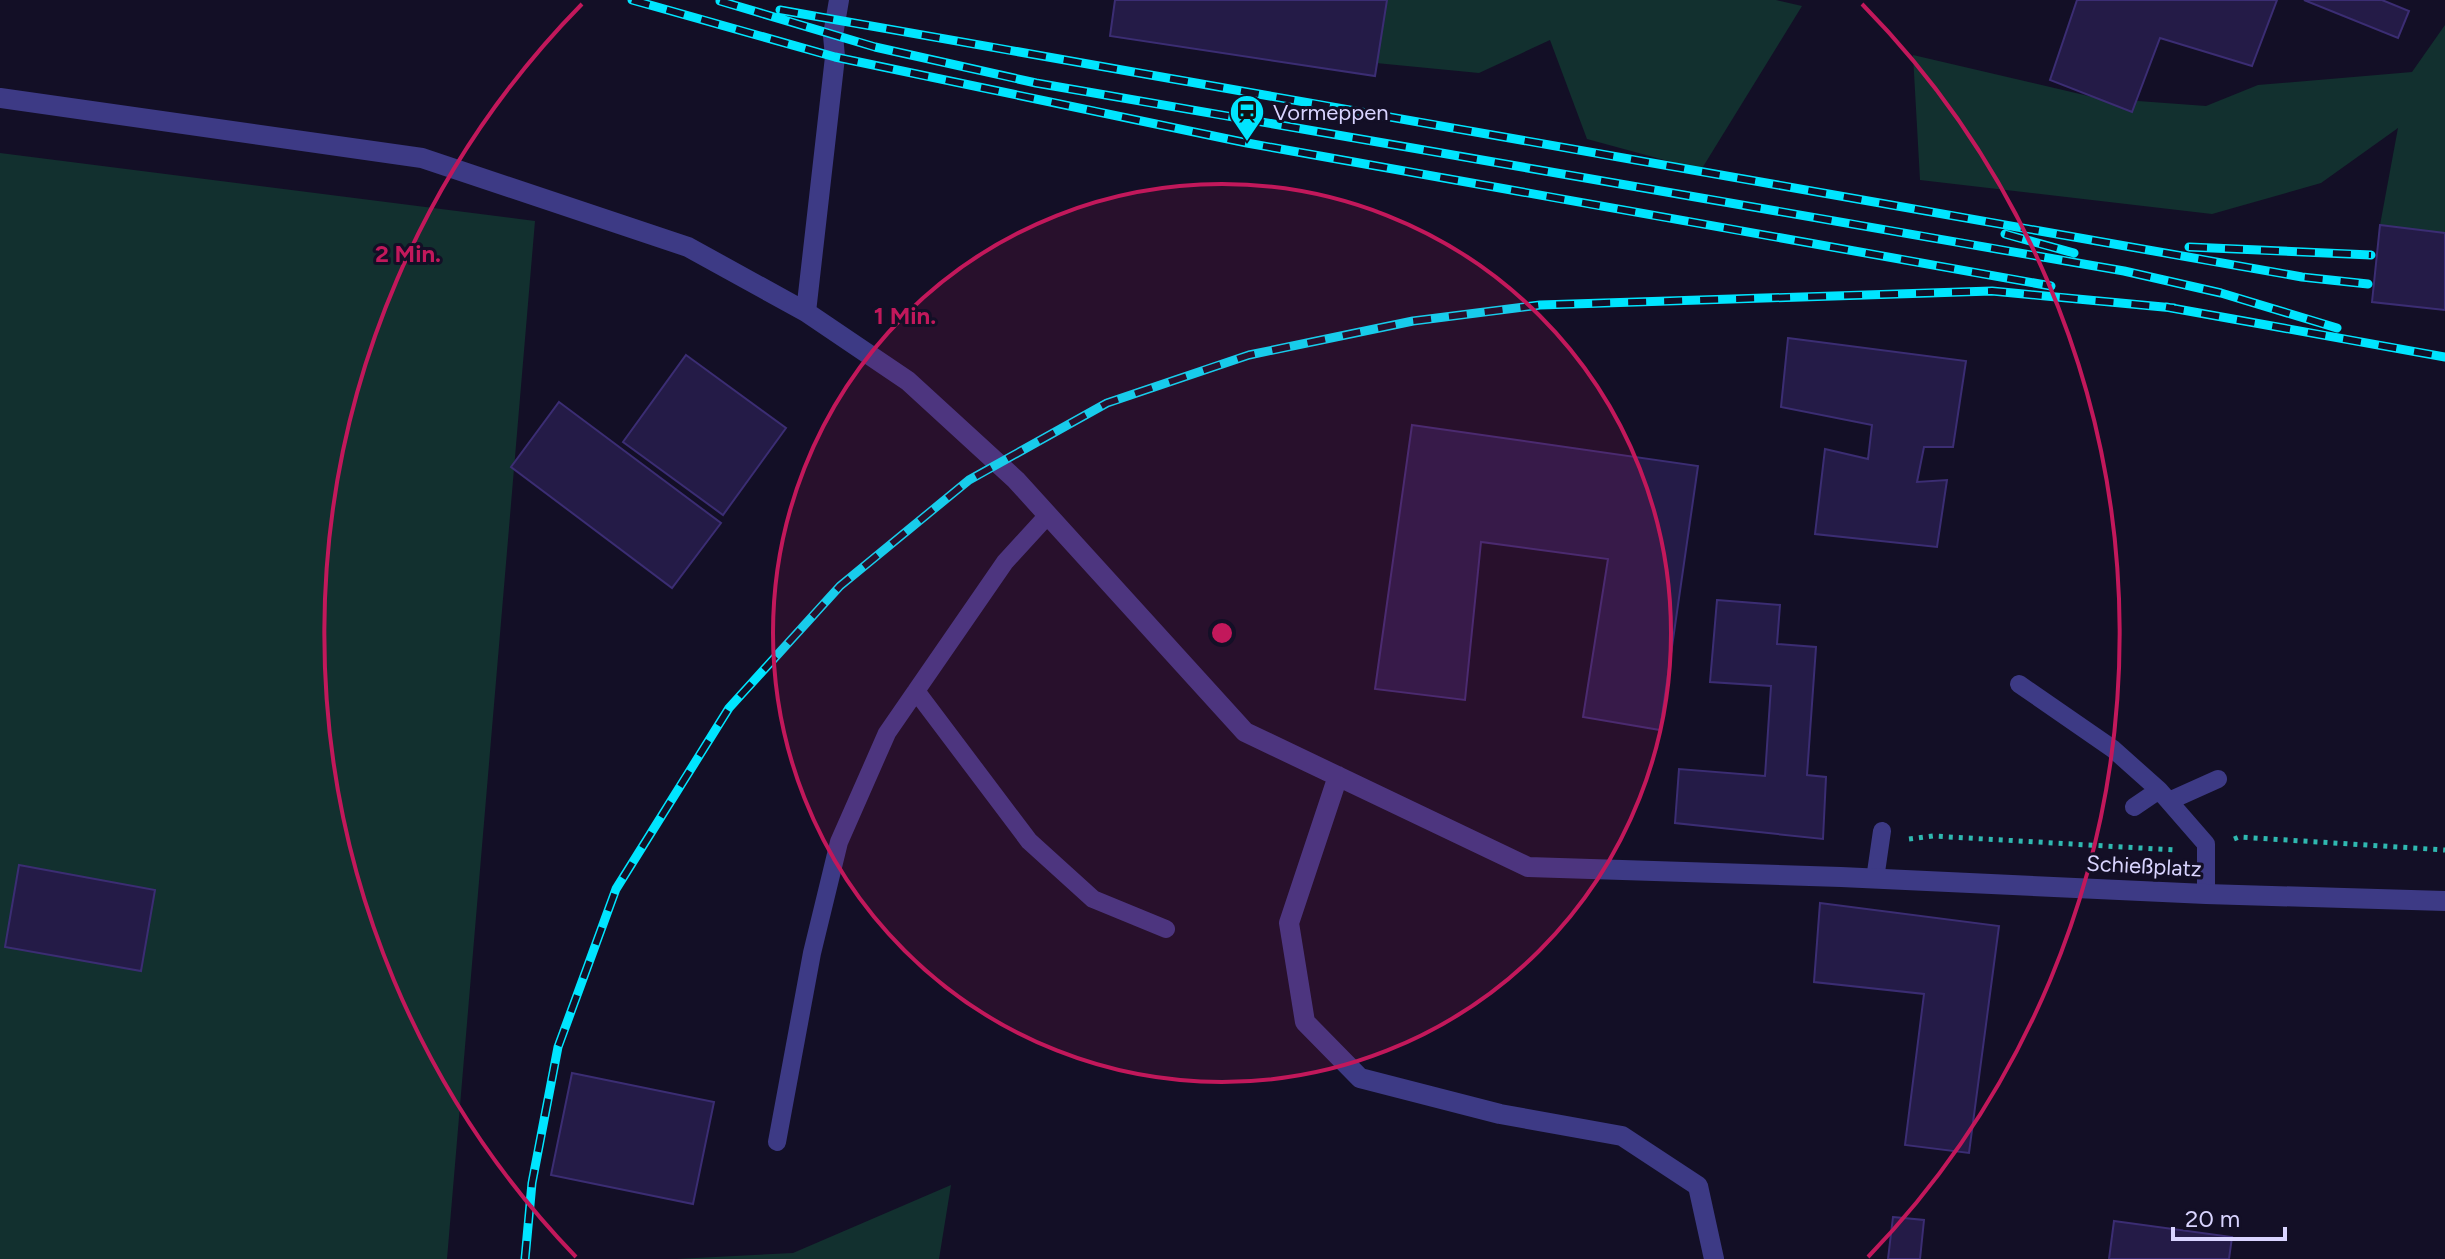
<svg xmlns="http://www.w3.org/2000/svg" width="2445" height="1259" viewBox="0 0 2445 1259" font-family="Figtree,sans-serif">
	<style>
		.green { fill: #12302f }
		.building { fill: #241b47; stroke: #3b2d73; stroke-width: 2 }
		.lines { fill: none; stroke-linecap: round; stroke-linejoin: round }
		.path { stroke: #2fb8b0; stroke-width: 5; stroke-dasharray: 4 6; stroke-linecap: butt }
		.lane { stroke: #3d3a85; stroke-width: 18 }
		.street { stroke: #3d3a85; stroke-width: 20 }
		.rail-casing { stroke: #00e5ff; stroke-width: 9 }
		.rail { stroke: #130f26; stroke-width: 6; stroke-dasharray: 18; stroke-linecap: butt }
		.ring { fill: none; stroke: #c2185b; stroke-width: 4 }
		.labels { text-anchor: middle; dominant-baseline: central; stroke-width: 6; stroke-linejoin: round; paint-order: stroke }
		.poi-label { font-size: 22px; fill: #d9d4ff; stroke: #130f26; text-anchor: start }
		.street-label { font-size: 22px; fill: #d9d4ff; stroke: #130f26 }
		.centre { fill: #c2185b; stroke: #130f26; stroke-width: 4 }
		.ring-label { font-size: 24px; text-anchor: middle; font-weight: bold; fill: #c2185b; stroke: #130f26; stroke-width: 6; stroke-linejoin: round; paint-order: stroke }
	</style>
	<rect width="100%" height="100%" fill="#130f26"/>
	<path class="green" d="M 1274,0 L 1776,0 L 1802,6 L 1701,170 L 1587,139 L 1550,40 L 1479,73 L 1314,57 Z
		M 2445,25 L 2445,251 L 2380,225 L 2398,128 L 2321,183 L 2212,214 L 1920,180 L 1913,55 L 2097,98 L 2206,106 L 2258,85 L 2412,72 Z
		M 0,153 L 535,221 L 447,1259 L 0,1259 Z
		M 951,1185 L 939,1259 L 676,1259 L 793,1253 Z"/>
	<path class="building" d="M 1115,0 L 1387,0 L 1375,76 L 1110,36 Z
		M 2077,0 L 2277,0 L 2252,66 L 2160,38 L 2132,112 L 2050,80 Z
		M 2304,0 L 2382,0 L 2409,11 L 2398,38 Z
		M 2380,225 L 2445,233 L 2445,310 L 2372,302 Z
		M 1788,338 L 1966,361 L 1953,447 L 1924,447 L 1917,482 L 1947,480 L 1937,547 L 1815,534 L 1825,449 L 1868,459 L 1872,425 L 1781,407 Z
		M 686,355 L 786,428 L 723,515 L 623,442 Z
		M 559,402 L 721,523 L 672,588 L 511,467 Z
		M 1412,425 L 1698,466 L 1660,730 L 1583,717 L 1608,559 L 1481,542 L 1465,700 L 1375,689 Z
		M 1717,600 L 1780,605 L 1777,644 L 1816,647 L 1807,775 L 1826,777 L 1823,839 L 1675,823 L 1679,769 L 1765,776 L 1771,686 L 1710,682 Z
		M 19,865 L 155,890 L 141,971 L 5,947 Z
		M 1820,903 L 1999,926 L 1969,1153 L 1905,1145 L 1924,994 L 1814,982 Z
		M 572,1073 L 714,1102 L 693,1204 L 551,1175 Z
		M 1893,1217 L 1924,1220 L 1920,1259 L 1888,1259 Z
		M 2114,1221 L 2232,1237 L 2229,1259 L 2109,1259 Z"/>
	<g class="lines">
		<path class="path" d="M 1909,839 L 1933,836 L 2175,850
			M 2234,839 L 2239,837 L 2445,850"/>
		<path class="lane" d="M 2019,684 L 2113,749 L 2159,790 L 2206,844 L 2206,894
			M 916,691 L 1029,841 L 1093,899 L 1166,929
			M 2169,801 L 2218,779
			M 2134,807 L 2159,790
			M 1875,879 L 1882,831
			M 777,1142 L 812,953 L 839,842 L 887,733 L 1005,562 L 1048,515"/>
		<path class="street" d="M 0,98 L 422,158 L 688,247 L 806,312 L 908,381 L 1016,480 L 1245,732 L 1528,867 L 1841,877 L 2206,894 L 2445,901
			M 806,312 L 835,57 L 833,35 L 839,0
			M 1338,776 L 1289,923 L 1305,1022 L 1360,1078 L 1500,1114 L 1622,1136 L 1698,1186 L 1714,1259"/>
		<defs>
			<path id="rail" d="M 632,0 L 835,57 L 1247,143 L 2051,286
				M 720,1 L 875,47 L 1036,83 L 2124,271 L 2221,293 L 2337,328
				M 780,10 L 2302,277 L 2368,284
				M 2005,234 L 2074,253
				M 2189,247 L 2371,255
				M 2166,307 L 2445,357
				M 525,1259 L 532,1183 L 558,1047 L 616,889 L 729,708 L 840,586 L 969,480 L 1107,403 L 1249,355 L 1413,321 L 1540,305 L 1992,291 L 2174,308"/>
		</defs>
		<use href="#rail" class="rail-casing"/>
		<use href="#rail" class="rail"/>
	</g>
	<circle cx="1222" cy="633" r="449" fill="#c2185b" fill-opacity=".12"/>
	<g class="ring">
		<circle cx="1222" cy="633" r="449"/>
		<path d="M576 1257A898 898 0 0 1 582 4M1862 4A898 898 0 0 1 1868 1257"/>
	</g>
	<defs>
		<symbol id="station-pin" viewBox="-11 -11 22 30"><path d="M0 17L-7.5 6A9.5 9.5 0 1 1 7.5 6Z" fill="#00e5ff" stroke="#130f26"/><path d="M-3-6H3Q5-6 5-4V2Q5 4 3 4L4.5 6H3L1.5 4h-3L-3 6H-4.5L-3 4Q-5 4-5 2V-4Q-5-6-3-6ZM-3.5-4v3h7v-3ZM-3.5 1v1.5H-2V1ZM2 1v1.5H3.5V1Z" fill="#111"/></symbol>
	</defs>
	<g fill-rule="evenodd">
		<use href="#station-pin" x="1227" y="92" width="40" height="54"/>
	</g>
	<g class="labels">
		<g class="poi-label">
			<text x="1273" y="112">Vormeppen</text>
		</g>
		<g class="street-label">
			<text transform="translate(2144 866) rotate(3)">Schießplatz</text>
		</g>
	</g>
	<circle cx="1222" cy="633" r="12" class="centre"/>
	<g class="ring-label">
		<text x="408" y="262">2 Min.</text>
		<text x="905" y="324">1 Min.</text>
	</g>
	<path d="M2173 1227v12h112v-12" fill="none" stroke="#d9d4ff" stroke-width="4"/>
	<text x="2185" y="1227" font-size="24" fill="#d9d4ff" stroke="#130f26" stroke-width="6" paint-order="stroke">20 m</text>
</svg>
